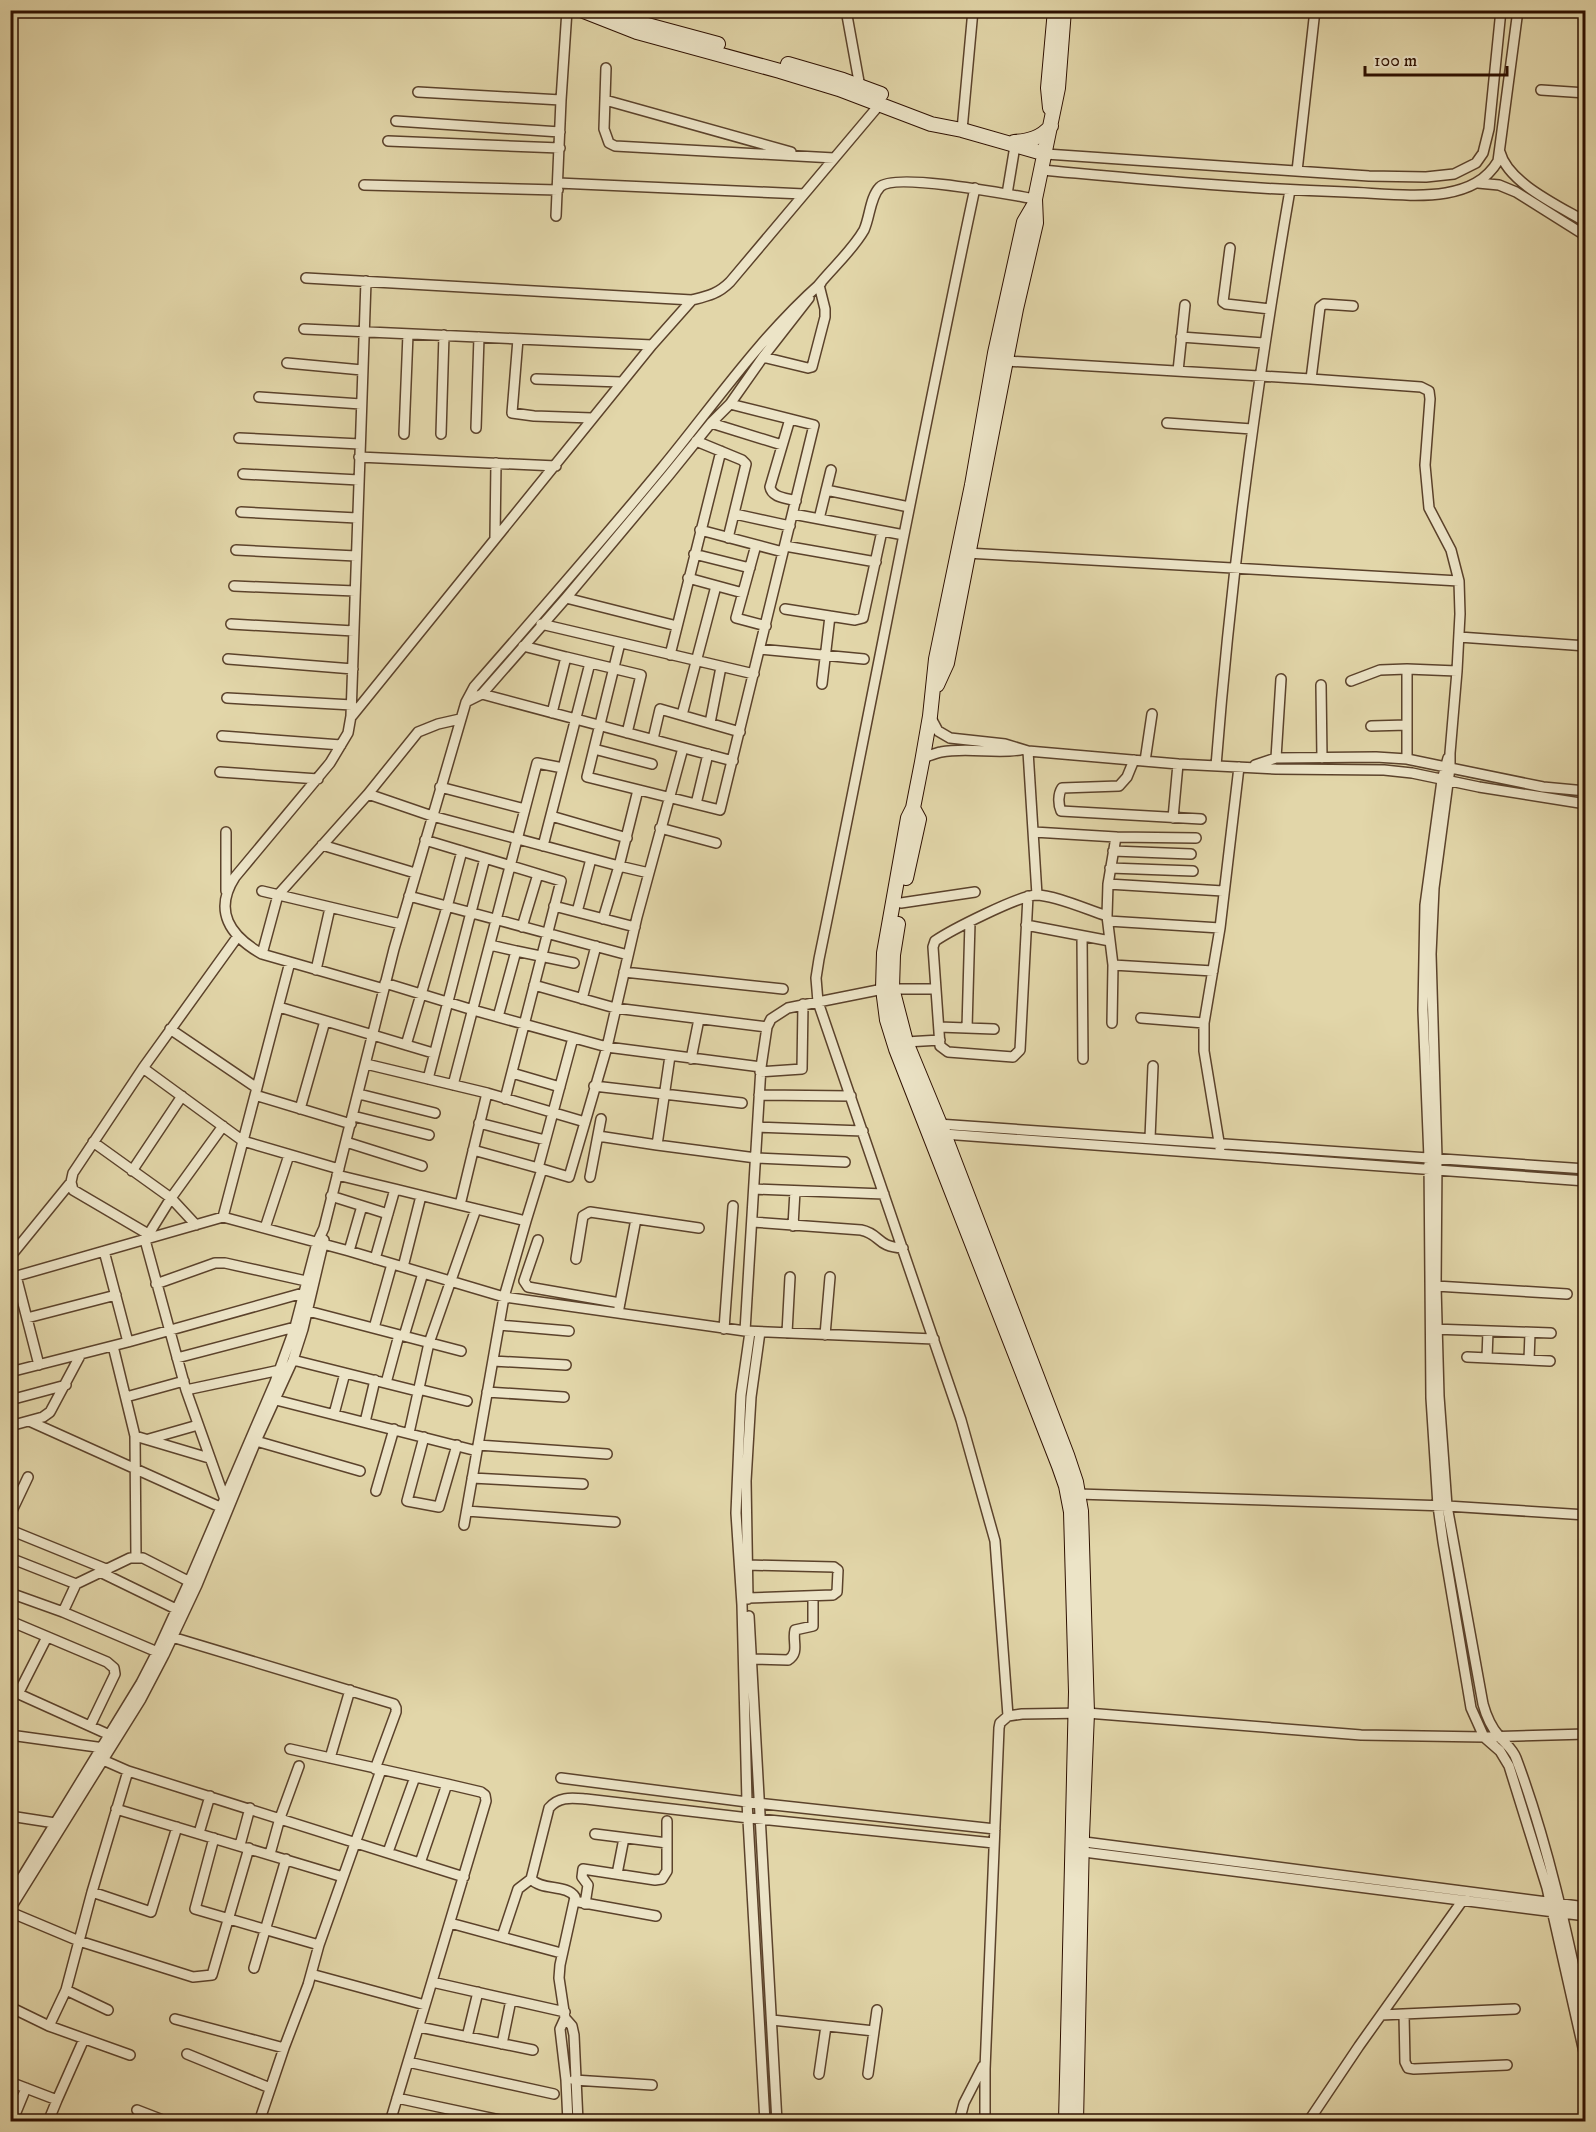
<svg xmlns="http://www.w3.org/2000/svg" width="1596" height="2132" viewBox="0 0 1596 2132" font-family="'IM FELL DW Pica',serif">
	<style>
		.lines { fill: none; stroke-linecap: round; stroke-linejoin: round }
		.minor-casing { stroke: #5b422b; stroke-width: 12 }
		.secondary-casing { stroke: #2e1001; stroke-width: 16 }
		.minor { stroke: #ece4c7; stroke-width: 9 }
		.secondary { stroke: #ece4c7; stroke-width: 14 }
	</style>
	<rect width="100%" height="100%" fill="#e2d6a9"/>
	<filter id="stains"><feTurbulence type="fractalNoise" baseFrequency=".00333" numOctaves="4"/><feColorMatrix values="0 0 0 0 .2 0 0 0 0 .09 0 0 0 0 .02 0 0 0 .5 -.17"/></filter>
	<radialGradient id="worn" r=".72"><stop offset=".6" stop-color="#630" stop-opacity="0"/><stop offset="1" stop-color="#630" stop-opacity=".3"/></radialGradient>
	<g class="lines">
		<defs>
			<path id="minor" d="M 846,10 L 860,87
				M 606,68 L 604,129 L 609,143 L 615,146 L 834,158
				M 1541,90 L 1586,93
				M 418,92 L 561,100
				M 605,100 L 791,152
				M 396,121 L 560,132
				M 962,130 L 973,10
				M 388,141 L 560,148
				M 1500,152 C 1508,183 1559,206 1586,222
				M 1046,154 L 1369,176 L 1426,177 L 1454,174 L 1476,163 L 1483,153 L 1489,129 L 1501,10
				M 1041,170 C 1142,179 1244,189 1346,192 C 1376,193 1417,198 1446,193 C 1468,189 1486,181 1498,161 L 1518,10
				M 1297,171 L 1315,10
				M 558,183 L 804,194
				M 1478,183 L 1499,185 L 1516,192 L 1586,236
				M 364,185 L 558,190
				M 975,188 C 920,445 872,702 819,959 L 816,978 L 818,1002 L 961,1420 L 995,1541 L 1008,1716
				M 1007,194 L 1015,146
				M 556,216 L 561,100 L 567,10
				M 1230,248 L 1223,302 L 1226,304 L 1270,309
				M 306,278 L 692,300 C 708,296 718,294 730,282 L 880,104
				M 366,281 L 351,716 L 348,733 L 330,763 L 235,877 C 213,911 230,936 262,954 L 384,989
				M 817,287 C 832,268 852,251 864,230 C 870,217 870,197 880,187 C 894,172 1011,195 1035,199
				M 304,329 L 652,345
				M 1181,337 L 1264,343
				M 518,339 L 512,413 L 534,416 L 592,418
				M 763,357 L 808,368 L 812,367 L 825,317 L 825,309 L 819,285
				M 1006,361 L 1311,379 L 1421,387 L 1429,391 L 1430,399 L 1425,465 L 1429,508 L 1451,550 L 1459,581 L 1460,614 L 1457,671 L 1450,753 L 1450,768 L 1434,888 L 1431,954 L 1437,1158 L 1436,1286 L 1439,1396 L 1447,1506 L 1483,1704 C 1486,1715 1491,1727 1499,1736 C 1505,1744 1512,1748 1516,1758 C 1548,1843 1567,1933 1586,2023
				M 287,363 L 362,370
				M 1178,371 L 1185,305
				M 536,379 L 621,382
				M 1311,379 L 1320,307 L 1324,304 L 1353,306
				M 259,397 L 361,404
				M 790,419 L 770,487 C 772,498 787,498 796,501
				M 711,423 L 782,445
				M 1167,423 L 1252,429
				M 476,428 L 479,337
				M 404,434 L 408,334
				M 441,434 L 444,335
				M 239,438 L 360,444
				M 696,441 L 742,460 L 746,464 L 728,538
				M 359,457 L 556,466
				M 243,474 L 359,480
				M 826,490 L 909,507
				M 241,512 L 357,518
				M 735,514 L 790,526
				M 793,514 L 904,535
				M 819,519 L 831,470
				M 700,530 L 783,552
				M 495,538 L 496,463
				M 756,545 L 736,618 L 766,626
				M 785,546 L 876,562
				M 236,550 L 356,556
				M 967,553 L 1459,581
				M 694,554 L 750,568
				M 688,578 L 743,593
				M 234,586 L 355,591
				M 566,598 L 677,626
				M 785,609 L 855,620 L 863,618 L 882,531
				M 231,624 L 354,631
				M 541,624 L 754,674
				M 1459,637 L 1586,646
				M 620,643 L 587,777 L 720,810 L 814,425 L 730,404
				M 523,646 L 566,657
				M 1583,646 L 1586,615
				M 760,649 L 864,659
				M 670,655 L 721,451
				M 228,659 L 353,669
				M 1407,669 L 1407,759
				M 1351,681 L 1380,670 L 1407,669 L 1457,671
				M 822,684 L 830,616
				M 1321,685 L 1322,758
				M 482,694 L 733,761
				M 227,698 L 352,705
				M 466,702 L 482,694 L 566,598 L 669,475 L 711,423 L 730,404 L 763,357 L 809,298
				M 552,713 L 566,657 L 641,675 L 627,733
				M 682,715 L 716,586
				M 352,716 L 652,345 L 692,300
				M 930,716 L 938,731 L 950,738 L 1005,744 L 1028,751 L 1178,764 L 1276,769 L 1384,770 L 1412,773 L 1479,787 L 1586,804
				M 710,723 L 721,667
				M 1371,726 L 1407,725
				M 222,736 L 341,745
				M 653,739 L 660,709 L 740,732
				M 594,749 L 652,764
				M 1028,751 L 1037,895
				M 923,758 C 929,756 935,753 941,752 C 967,747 994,754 1020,750
				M 1276,758 L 1281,679
				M 1448,758 L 1442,780 L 1425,905 L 1423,1010 L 1429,1158 L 1431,1398 L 1438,1506 L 1443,1542 L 1471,1708 L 1484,1737 L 1500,1751 L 1509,1766 L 1547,1888 L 1586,2061
				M 1134,760 L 1127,777 L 1119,786 L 1062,788 C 1058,794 1058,804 1061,811 L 1201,819
				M 1145,761 L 1152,714
				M 1255,765 L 1276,758 L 1376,757 L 1407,759 L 1543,787 L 1586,791
				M 1216,766 C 1231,572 1257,381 1290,190
				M 220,772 L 318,779
				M 440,787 L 525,809
				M 638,790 L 619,866 L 649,873
				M 368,794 L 432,816 L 619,866 L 603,919
				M 696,804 L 708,754
				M 551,816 L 627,838
				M 1173,818 L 1178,764
				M 660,828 L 716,843
				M 1034,832 L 1116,837 L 1196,838
				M 425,840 L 561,881 L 505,1099
				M 322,845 L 415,873
				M 543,846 L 590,663
				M 1113,851 L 1191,854
				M 1110,868 L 1193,871
				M 1108,884 L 1223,891
				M 226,891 L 226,832
				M 262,891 L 401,924
				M 409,896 L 628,955
				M 1028,896 L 1020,1050 L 1013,1057 L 948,1052 L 940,1046 L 933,947 L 935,941 C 951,930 1018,896 1036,895 C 1055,895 1088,910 1107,916
				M 901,903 L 975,892
				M 554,906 L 635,927
				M 577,912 L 591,859
				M 1108,921 L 1220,928
				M 1026,925 L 1110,941
				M 522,927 L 538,874
				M 1082,936 L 1083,1059
				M 490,945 L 516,951 L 498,1017
				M 516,951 L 574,963
				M 262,954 L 278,895 L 368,794 L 418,732 L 438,724 L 460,719
				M 1113,965 L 1213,971
				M 316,970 L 330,908
				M 624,972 L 783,989
				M 385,983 L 473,1010 L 607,1047 L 761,1067 L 745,1331
				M 534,985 L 615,1008 L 767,1027
				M 582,999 L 596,946
				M 279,1007 L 433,1053
				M 1141,1018 L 1204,1023
				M 1112,1023 L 1113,965 L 1107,916 L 1108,884 L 1116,837
				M 939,1027 L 994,1029
				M 967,1028 L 970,922
				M 170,1029 L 257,1088
				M 906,1042 L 940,1040
				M 406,1045 L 447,907 L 462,851
				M 691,1059 L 699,1019
				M 366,1064 L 487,1093 L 460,1205 L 526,1221 L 504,1297 L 464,1525
				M 761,1067 L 767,1027 L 771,1019 L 788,1008 L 883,989 L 936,989
				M 143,1068 L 243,1141 L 290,962
				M 760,1072 L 802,1069 L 803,1004
				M 512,1073 L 560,1087
				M 428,1079 L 485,858
				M 453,1085 L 537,763 L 563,768
				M 594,1086 L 742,1103
				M 487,1093 L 585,1122
				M 359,1094 L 435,1113
				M 255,1095 L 351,1124
				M 759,1095 L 851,1096
				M 300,1109 L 325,1021
				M 353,1116 L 429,1135
				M 479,1123 L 545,1140
				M 938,1124 L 1586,1169
				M 223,1126 L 171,1198 L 145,1240 L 186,1390 L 224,1497
				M 758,1127 L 863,1131
				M 944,1134 L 1586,1181
				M 598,1136 L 657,1145 L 670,1056
				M 1150,1138 L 1153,1066
				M 93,1142 L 171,1198 L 196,1225
				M 346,1142 L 422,1166
				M 657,1145 L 756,1158 L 845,1162
				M 1220,1148 L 1204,1051 L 1204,1023 L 1220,928 L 1239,767
				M 473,1150 L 542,1169
				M 538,1168 L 573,1038
				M 132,1171 L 182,1096
				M 337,1175 L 395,1189 L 375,1259
				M 590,1177 L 601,1119
				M 395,1189 L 460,1205
				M 754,1189 L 884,1194
				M 331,1196 L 388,1214
				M 223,1217 L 243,1141 L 339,1169
				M 526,1221 L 542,1169 L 569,1177 L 607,1047 L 637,917 L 683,748
				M 753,1222 L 861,1230 C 881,1234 876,1247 903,1248
				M 793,1226 L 795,1191
				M 265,1228 L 289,1155
				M 148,1234 L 73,1190 L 71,1182 L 73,1173 L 143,1068 L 238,936
				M 538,1240 L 524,1281 L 528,1287 L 620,1303
				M 104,1251 L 128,1342
				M 349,1251 L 362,1206
				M 10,1257 L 71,1182
				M 576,1259 L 583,1216 L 590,1212 L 699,1228
				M 403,1267 L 421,1196
				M 16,1276 L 39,1365
				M 10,1278 L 223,1217 L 349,1251 L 504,1297 L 745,1331 L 934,1339
				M 156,1284 L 215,1263 L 225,1263 L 306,1281
				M 1436,1286 L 1567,1294
				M 619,1308 L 636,1219
				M 304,1310 L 461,1351
				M 27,1318 L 116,1295
				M 499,1325 L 569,1331
				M 374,1328 L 392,1264
				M 724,1329 L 733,1206
				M 1433,1329 L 1551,1333
				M 750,1332 L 741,1395 L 736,1513 L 742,1605 L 747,1802 L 765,2122
				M 787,1333 L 790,1277
				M 825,1335 L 830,1277
				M 404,1336 L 423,1273
				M 113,1346 L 135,1436 L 136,1557
				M 1467,1357 L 1550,1361
				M 177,1358 L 295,1327
				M 1487,1358 L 1488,1331
				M 293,1360 L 417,1391
				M 1529,1360 L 1530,1333
				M 493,1361 L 566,1365
				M 10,1372 L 128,1342 L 303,1293
				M 386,1383 L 399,1335
				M 418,1389 L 467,1401
				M 186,1390 L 280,1370
				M 487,1392 L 564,1397
				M 126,1397 L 184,1381
				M 10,1400 L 66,1385
				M 276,1400 L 477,1451
				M 334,1414 L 345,1373
				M 29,1421 L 220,1507
				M 365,1422 L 375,1380
				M 10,1426 L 43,1417 L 50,1412 L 81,1354
				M 409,1433 L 429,1343 L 476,1209
				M 135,1436 L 209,1458
				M 424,1437 L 407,1501 L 439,1507 L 457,1445
				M 149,1439 L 198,1425
				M 256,1441 L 360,1471
				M 478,1445 L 607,1454
				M 472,1478 L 583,1484
				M 376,1491 L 394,1429
				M 1078,1494 L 1447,1506 L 1586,1515
				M 467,1511 L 615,1522
				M 10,1515 L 28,1477
				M 10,1530 L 106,1569
				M 10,1558 L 76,1584
				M 747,1565 L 834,1567 L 838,1570 L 837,1592 L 833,1595 L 748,1598
				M 100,1572 L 176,1609
				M 10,1593 L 63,1612 L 162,1654
				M 748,1599 L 746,1481 L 751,1397 L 760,1332
				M 63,1612 L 76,1584 L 130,1558 L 143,1558 L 194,1584
				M 749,1616 L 777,2122
				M 10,1621 L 107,1662 L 114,1668 L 115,1674 L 90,1726
				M 172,1637 L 394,1704 L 396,1708 L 396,1712 L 375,1769
				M 751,1659 L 788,1660 C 800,1653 792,1641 795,1630 L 813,1626 L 813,1596
				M 10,1690 L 114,1737
				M 18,1694 L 47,1637
				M 10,1735 L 104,1748
				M 290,1749 L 447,1784 L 481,1792 L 485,1795 L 486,1801 L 390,2122
				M 330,1758 L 350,1690
				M 103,1760 L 128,1771
				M 561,1778 L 747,1802 L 995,1829
				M 116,1809 L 343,1877
				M 10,1816 L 55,1823
				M 199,1833 L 210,1796
				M 595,1834 L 667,1843
				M 214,1838 L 195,1909 L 319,1945
				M 1077,1841 L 1586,1907
				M 240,1845 L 250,1808
				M 1076,1851 L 1586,1916
				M 388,1852 L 415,1777
				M 270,1854 L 280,1818 L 299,1766
				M 420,1863 L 447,1784
				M 617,1874 L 624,1838
				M 92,1892 L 151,1912 L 177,1827
				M 10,1897 L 141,1683 L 157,1652 L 189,1582 L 275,1382 L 295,1327 L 317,1243 L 324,1228 L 394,949 L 466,702 L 474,687 C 537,615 600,543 661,469 C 713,406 759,338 821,283
				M 579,1902 L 656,1916
				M 585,1904 L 588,1885 L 582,1877 L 583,1869 L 655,1880 L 662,1879 L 667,1871 L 667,1821
				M 10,1909 L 141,1699 L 164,1655 L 197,1585 L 256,1441 L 293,1360 L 303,1329 L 324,1240
				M 10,1912 L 79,1941 L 193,1977 L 212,1975 L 249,1848
				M 450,1923 L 561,1953
				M 502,1937 L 518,1889 L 531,1879
				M 254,1968 L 286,1859
				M 311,1974 L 425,2005
				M 432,1982 L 565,2012
				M 66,1990 L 108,2010
				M 10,2007 L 49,2026 L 66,1990 L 92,1892 L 128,1771 L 464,1877
				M 1404,2014 L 1405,2062 L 1408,2068 L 1414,2069 L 1507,2065
				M 1381,2015 L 1515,2009
				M 565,2018 L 572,2026 L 574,2035 L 578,2122
				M 175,2019 L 284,2048
				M 772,2020 L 874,2031
				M 49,2026 L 130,2055
				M 419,2027 L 533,2050
				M 467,2037 L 478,1992
				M 502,2044 L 511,2000
				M 187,2054 L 270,2088
				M 408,2062 L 554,2094
				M 819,2074 L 826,2026
				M 868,2074 L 877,2010
				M 574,2080 L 652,2085
				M 10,2082 L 57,2100 L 84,2039
				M 397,2098 L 509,2122
				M 137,2110 L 168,2122
				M 12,2122 L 26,2088
				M 48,2122 L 57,2100
				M 259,2122 L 284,2048 L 308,1985 L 319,1945 L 381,1770
				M 568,2122 L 566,2080 L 560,2029 L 565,2018 L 559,1978 L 560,1965 L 575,1897 C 567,1884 542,1891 531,1879 L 549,1808 C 559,1796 572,1798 586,1799 L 749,1818 L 994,1843
				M 959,2122 L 964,2103 L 983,2066
				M 985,2122 L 985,2069 L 999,1728 L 1000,1723 L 1008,1716 L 1022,1714 L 1087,1713 L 1361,1735 L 1484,1737 L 1586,1734
				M 1308,2122 L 1359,2046 L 1465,1897"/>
			<path id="secondary" d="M 581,10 L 637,32 L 780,71 L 839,89 L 931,124 L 962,130 L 1046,154
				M 606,10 L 640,23 L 718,44
				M 788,64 L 843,80 L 881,94
				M 1050,108 L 1048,88 L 1055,10
				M 1014,142 C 1029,141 1041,138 1051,126
				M 1034,205 L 1024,222 L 995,353 L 972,485 L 936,659 L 930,716 L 922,762 L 913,808 L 908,818 L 884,953 L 883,989 L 887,1020 L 896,1049 L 1059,1466 L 1066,1486 L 1071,1512 L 1076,1692 L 1066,2122
				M 937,685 L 947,663 L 1016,309 L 1036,223 L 1035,199 L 1058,88 L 1064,10
				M 906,878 L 919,819 L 913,808
				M 898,924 L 893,955 L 892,988 L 906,1042 L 944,1134 L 1067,1455 L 1076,1482 L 1081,1511 L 1087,1713 L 1082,1836 L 1076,2122"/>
		</defs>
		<use href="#minor" class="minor-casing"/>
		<use href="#secondary" class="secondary-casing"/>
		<use href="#minor" class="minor"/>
		<use href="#secondary" class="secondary"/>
	</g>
	<rect width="1596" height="2132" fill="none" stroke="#e2d6a9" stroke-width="36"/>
	<rect x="12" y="12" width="1572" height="2108" fill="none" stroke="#2e1001" stroke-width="3"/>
	<rect x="18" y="18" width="1560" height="2096" fill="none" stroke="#2e1001" stroke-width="1.5"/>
	<path d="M1365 66v9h142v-9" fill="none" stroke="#2e1001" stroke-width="3"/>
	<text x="1374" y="66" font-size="18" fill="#2e1001" stroke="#ece4c7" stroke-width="4.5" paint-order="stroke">100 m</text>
	<rect width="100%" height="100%" filter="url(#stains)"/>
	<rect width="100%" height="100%" fill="url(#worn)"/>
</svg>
